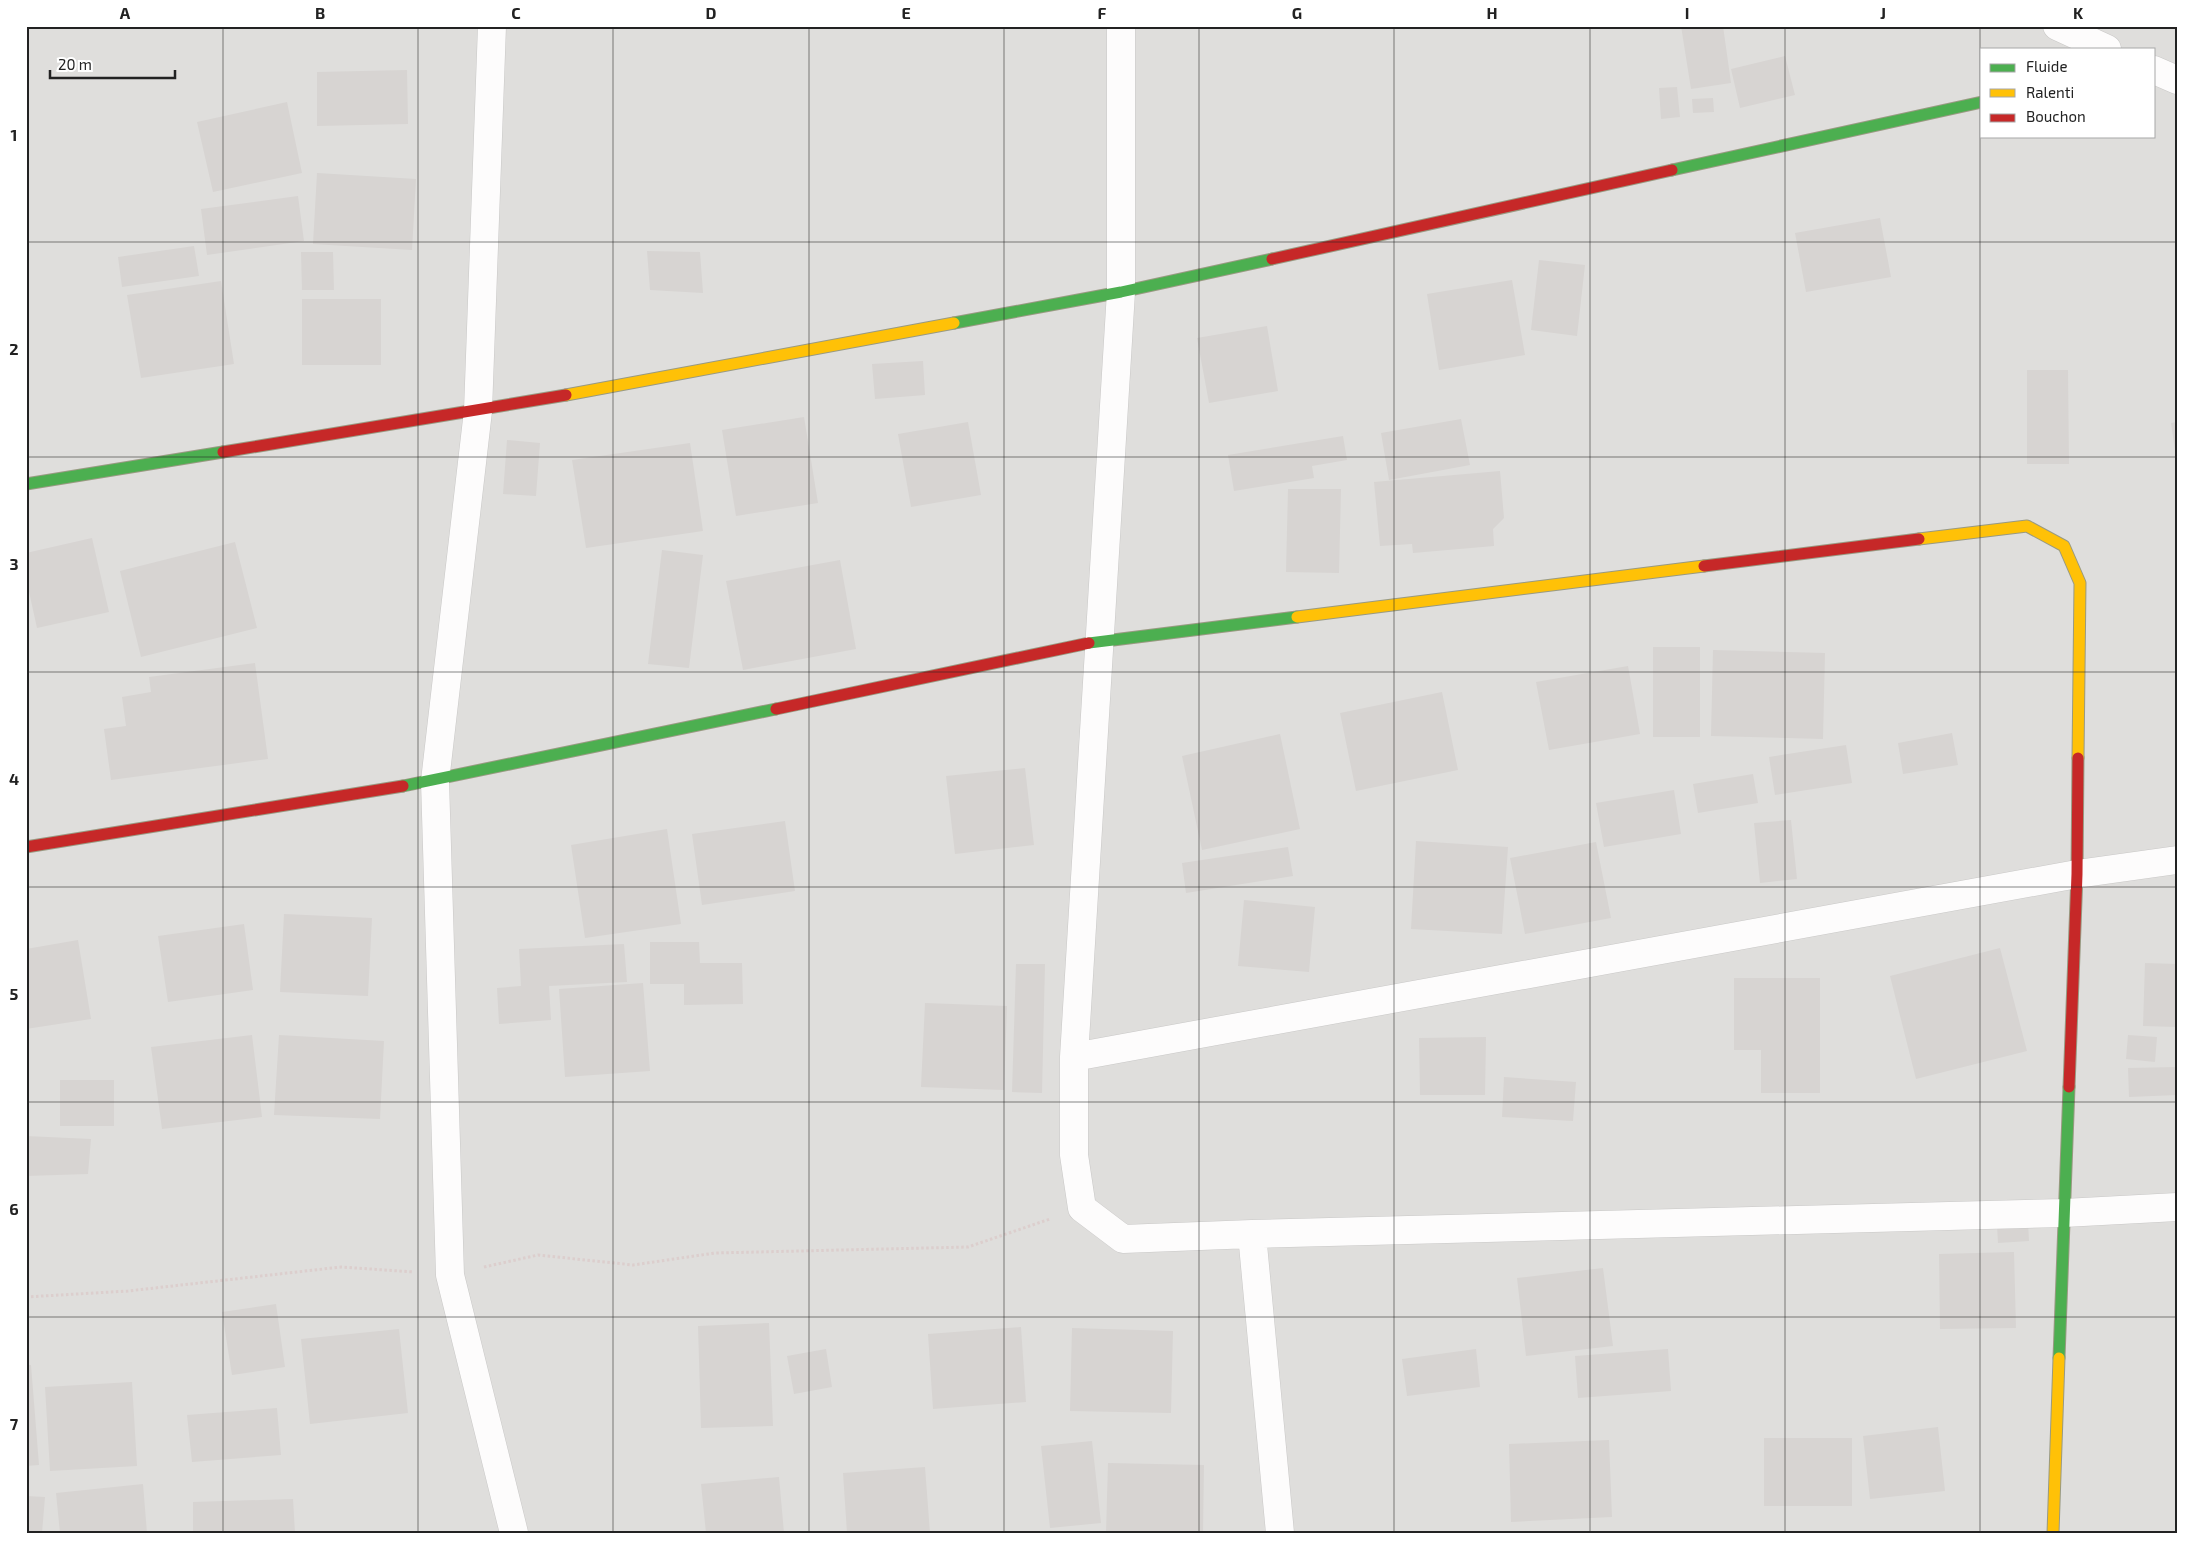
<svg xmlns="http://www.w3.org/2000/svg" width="2203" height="1559" viewBox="0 0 2203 1559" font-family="'Exo 2',sans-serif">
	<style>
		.residential { fill: #dfdedc; fill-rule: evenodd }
		.building { fill: #d7d4d2 }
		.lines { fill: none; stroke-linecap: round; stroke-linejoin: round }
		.street-casing { stroke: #c9c8c7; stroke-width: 29 }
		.fast-casing { stroke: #999a82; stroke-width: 13 }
		.slow-casing { stroke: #999a82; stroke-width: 13 }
		.jam-casing { stroke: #999a82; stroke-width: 13 }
		.path { stroke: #dccecd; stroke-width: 3; stroke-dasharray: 2.5 2.5; stroke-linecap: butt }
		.street { stroke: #fdfcfc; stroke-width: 28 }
		.fast { stroke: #4caf50; stroke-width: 11 }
		.slow { stroke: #ffc107; stroke-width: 11 }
		.jam { stroke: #c62828; stroke-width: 11 }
		.grid { fill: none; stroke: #222; stroke-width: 1; stroke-opacity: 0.55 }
		.neatline { fill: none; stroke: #222; stroke-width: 2 }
		.grid-label { font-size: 16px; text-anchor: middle; font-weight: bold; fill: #222 }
	</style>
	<rect width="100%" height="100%" fill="#f0eeeb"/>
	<path class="residential" d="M 26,26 L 2177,26 L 2177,1533 L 26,1533 ZM 1982,49 L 2154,49 L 2154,136 L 1982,136 Z"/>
	<path class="building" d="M 1681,26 L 1723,26 L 1731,83 L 1691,89 Z
		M 1785,56 L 1795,95 L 1740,108 L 1731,69 Z
		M 407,70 L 408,124 L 317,126 L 317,72 Z
		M 1677,87 L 1680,117 L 1661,119 L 1659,88 Z
		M 1713,98 L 1714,112 L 1693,113 L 1692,99 Z
		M 287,102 L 302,173 L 213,192 L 197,122 Z
		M 317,173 L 416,179 L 412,250 L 313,244 Z
		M 298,196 L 304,241 L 207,255 L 201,209 Z
		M 1880,218 L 1891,277 L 1806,292 L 1795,233 Z
		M 194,246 L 199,276 L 122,287 L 118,257 Z
		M 647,251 L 700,252 L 703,293 L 650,290 Z
		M 301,252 L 333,252 L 334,290 L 302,290 Z
		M 1539,260 L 1585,265 L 1577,336 L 1531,330 Z
		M 1512,280 L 1525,355 L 1439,370 L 1427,294 Z
		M 221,281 L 234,364 L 141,378 L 127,295 Z
		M 302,299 L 381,299 L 381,365 L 302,365 Z
		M 1267,326 L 1278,391 L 1209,403 L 1197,338 Z
		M 923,361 L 925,395 L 875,399 L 872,364 Z
		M 2027,370 L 2068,370 L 2069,464 L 2027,464 Z
		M 804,417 L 818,503 L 736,516 L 722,430 Z
		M 1461,419 L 1470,465 L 1389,480 L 1381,433 Z
		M 968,422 L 981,495 L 911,507 L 898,434 Z
		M 2177,422 L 2177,457 L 2176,457 L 2171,423 Z
		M 1343,436 L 1347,460 L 1312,466 L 1314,478 L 1234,491 L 1228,455 Z
		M 507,440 L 540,443 L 536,496 L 503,494 Z
		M 690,443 L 703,531 L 586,548 L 572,460 Z
		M 1500,471 L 1504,518 L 1493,529 L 1494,546 L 1413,553 L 1412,544 L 1380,546 L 1374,482 Z
		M 1288,489 L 1341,489 L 1339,573 L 1286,572 Z
		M 92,538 L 109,612 L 37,628 L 26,578 L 26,553 Z
		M 235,542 L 257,628 L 141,657 L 120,571 Z
		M 662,550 L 703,555 L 689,668 L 648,664 Z
		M 840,560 L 856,649 L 743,670 L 726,581 Z
		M 1653,647 L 1700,647 L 1700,737 L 1653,737 Z
		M 1713,650 L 1825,653 L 1823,739 L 1711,736 Z
		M 255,663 L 268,759 L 111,780 L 104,729 L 126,726 L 122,697 L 151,692 L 149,677 Z
		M 1628,666 L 1640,734 L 1549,750 L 1536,682 Z
		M 1442,692 L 1458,770 L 1356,791 L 1340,713 Z
		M 1952,733 L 1958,765 L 1903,774 L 1898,743 Z
		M 1280,734 L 1300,829 L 1202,850 L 1182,756 Z
		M 1846,745 L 1852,783 L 1775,795 L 1769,757 Z
		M 1025,768 L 1034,845 L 955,854 L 946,776 Z
		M 1753,774 L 1758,803 L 1698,813 L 1693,784 Z
		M 1674,790 L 1681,834 L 1604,847 L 1596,803 Z
		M 1791,820 L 1797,879 L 1760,883 L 1754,823 Z
		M 785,821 L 795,891 L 702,905 L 692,834 Z
		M 667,829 L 681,924 L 585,938 L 571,845 Z
		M 1416,841 L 1508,847 L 1502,934 L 1411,929 Z
		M 1596,842 L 1611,918 L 1525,934 L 1510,858 Z
		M 1288,847 L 1293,876 L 1186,893 L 1182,863 Z
		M 1244,900 L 1315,907 L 1309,972 L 1238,966 Z
		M 284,914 L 372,918 L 368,996 L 280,992 Z
		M 244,924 L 253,990 L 168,1002 L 158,936 Z
		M 78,940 L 91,1019 L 26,1029 L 26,949 Z
		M 650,942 L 699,942 L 700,963 L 742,963 L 743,1004 L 684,1005 L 684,984 L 650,984 Z
		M 624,944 L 627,982 L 549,986 L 551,1020 L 499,1024 L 497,988 L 521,986 L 519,949 Z
		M 2000,948 L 2027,1051 L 1916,1079 L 1890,976 Z
		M 2145,963 L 2177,964 L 2177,1027 L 2143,1026 Z
		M 1016,964 L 1045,964 L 1042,1093 L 1012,1092 Z
		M 1734,978 L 1820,978 L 1820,1093 L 1761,1093 L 1761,1050 L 1734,1050 Z
		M 643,983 L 650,1071 L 565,1077 L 559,989 Z
		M 925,1003 L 1007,1006 L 1004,1090 L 921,1087 Z
		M 252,1035 L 262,1117 L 162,1129 L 151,1047 Z
		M 279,1035 L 384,1041 L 380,1119 L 274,1115 Z
		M 2128,1035 L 2157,1037 L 2155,1062 L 2126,1059 Z
		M 1486,1037 L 1485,1095 L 1420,1095 L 1419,1038 Z
		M 2177,1067 L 2177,1095 L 2129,1097 L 2128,1068 Z
		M 1504,1077 L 1576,1082 L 1573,1121 L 1502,1117 Z
		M 60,1080 L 114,1080 L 114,1126 L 60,1126 Z
		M 26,1136 L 91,1139 L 88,1174 L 26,1176 Z
		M 2028,1223 L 2029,1241 L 1998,1243 L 1997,1225 Z
		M 2014,1252 L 2016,1328 L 1940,1329 L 1939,1254 Z
		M 1603,1268 L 1613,1346 L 1526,1356 L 1517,1278 Z
		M 276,1304 L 285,1367 L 232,1375 L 222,1312 Z
		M 769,1323 L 773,1426 L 701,1428 L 698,1326 Z
		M 1021,1327 L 1026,1402 L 933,1409 L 928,1334 Z
		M 1072,1328 L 1173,1331 L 1171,1413 L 1070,1411 Z
		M 399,1329 L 408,1413 L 310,1424 L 301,1339 Z
		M 826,1349 L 832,1387 L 794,1394 L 787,1356 Z
		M 1476,1349 L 1480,1387 L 1407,1396 L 1402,1359 Z
		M 1668,1349 L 1671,1391 L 1578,1398 L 1575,1356 Z
		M 26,1365 L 31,1365 L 39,1465 L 26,1466 Z
		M 132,1382 L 137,1466 L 50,1471 L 45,1387 Z
		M 277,1408 L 281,1455 L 192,1462 L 187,1415 Z
		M 1938,1427 L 1945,1491 L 1870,1499 L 1863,1436 Z
		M 1764,1438 L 1852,1438 L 1852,1506 L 1764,1506 Z
		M 1609,1440 L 1612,1517 L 1511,1522 L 1509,1444 Z
		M 1092,1441 L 1101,1523 L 1050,1528 L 1041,1446 Z
		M 1108,1463 L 1204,1465 L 1203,1533 L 1106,1533 Z
		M 925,1467 L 930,1533 L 847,1533 L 843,1473 Z
		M 779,1477 L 784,1533 L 706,1533 L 701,1484 Z
		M 143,1484 L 147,1533 L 60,1533 L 56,1493 Z
		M 26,1496 L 45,1497 L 42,1533 L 26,1533 Z
		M 293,1499 L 295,1533 L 193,1533 L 193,1502 Z"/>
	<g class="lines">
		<defs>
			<path id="street" d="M 492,26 L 478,411 L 435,781 L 450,1275 L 514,1533
				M 1121,26 L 1121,292 L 1074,1057 L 1074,1155 L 1082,1208 L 1123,1239 L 1252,1234 L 1280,1533
				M 2057,26 L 2107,49
				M 2154,70 L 2177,80
				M 1074,1057 L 2077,874 L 2177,860
				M 1252,1234 L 2064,1213 L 2177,1207"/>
			<path id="fast" d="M 1672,170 L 1982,102
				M 954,323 L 1121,292 L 1272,259
				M 26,484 L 223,452
				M 1089,643 L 1297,617
				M 403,786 L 776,709
				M 2059,1358 L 2069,1087"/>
			<path id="slow" d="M 566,395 L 954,323
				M 1919,539 L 2027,526 L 2064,546 L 2080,583 L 2078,758
				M 1297,617 L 1704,566
				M 2053,1533 L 2059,1358"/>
			<path id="jam" d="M 1272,259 L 1672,170
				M 223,452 L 566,395
				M 1704,566 L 1919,539
				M 776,709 L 1089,643
				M 26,847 L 403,786
				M 2069,1087 L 2077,874 L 2078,758"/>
		</defs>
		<use href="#street" class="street-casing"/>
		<use href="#fast" class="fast-casing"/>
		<use href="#slow" class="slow-casing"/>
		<use href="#jam" class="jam-casing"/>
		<path class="path" d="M 484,1267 L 538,1255 L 633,1265 L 715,1253 L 968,1247 L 1050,1219
			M 26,1297 L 128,1291 L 341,1267 L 414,1272"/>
		<use href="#street" class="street"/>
		<use href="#fast" class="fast"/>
		<use href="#slow" class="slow"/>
		<use href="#jam" class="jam"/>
	</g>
	<path class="grid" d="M 223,26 L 223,1533M 418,26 L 418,1533M 613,26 L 613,1533M 809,26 L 809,1533M 1004,26 L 1004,1533M 1199,26 L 1199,1533M 1394,26 L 1394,1533M 1590,26 L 1590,1533M 1785,26 L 1785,1533M 1980,26 L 1980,1533M 26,242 L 2177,242M 26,457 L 2177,457M 26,672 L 2177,672M 26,887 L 2177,887M 26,1102 L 2177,1102M 26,1317 L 2177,1317"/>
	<rect width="2203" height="1559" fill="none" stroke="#ffffff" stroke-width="55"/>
	<rect x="1980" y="48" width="175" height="90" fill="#ffffff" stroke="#a7a7a7"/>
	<rect x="1990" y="64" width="25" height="8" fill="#4caf50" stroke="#a7a7a7"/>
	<text x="2026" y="72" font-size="15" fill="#222222">Fluide</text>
	<rect x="1990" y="89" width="25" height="8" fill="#ffc107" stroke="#a7a7a7"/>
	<text x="2026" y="98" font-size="15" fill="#222222">Ralenti</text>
	<rect x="1990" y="114" width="25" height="8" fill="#c62828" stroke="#a7a7a7"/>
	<text x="2026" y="122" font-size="15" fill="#222222">Bouchon</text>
	<path d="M50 70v8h125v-8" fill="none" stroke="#222222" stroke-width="2.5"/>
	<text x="58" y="70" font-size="15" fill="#222222" stroke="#ffffff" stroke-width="4" paint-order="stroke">20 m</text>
	<rect x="28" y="28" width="2148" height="1504" class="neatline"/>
	<g class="grid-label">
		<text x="125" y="19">A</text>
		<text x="320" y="19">B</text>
		<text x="516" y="19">C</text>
		<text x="711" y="19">D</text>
		<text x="906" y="19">E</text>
		<text x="1102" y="19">F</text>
		<text x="1297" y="19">G</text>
		<text x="1492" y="19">H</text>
		<text x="1687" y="19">I</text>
		<text x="1883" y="19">J</text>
		<text x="2078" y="19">K</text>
		<text x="14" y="141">1</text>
		<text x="14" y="355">2</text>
		<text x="14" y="570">3</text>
		<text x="14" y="785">4</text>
		<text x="14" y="1000">5</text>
		<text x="14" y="1215">6</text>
		<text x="14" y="1430">7</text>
	</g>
</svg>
